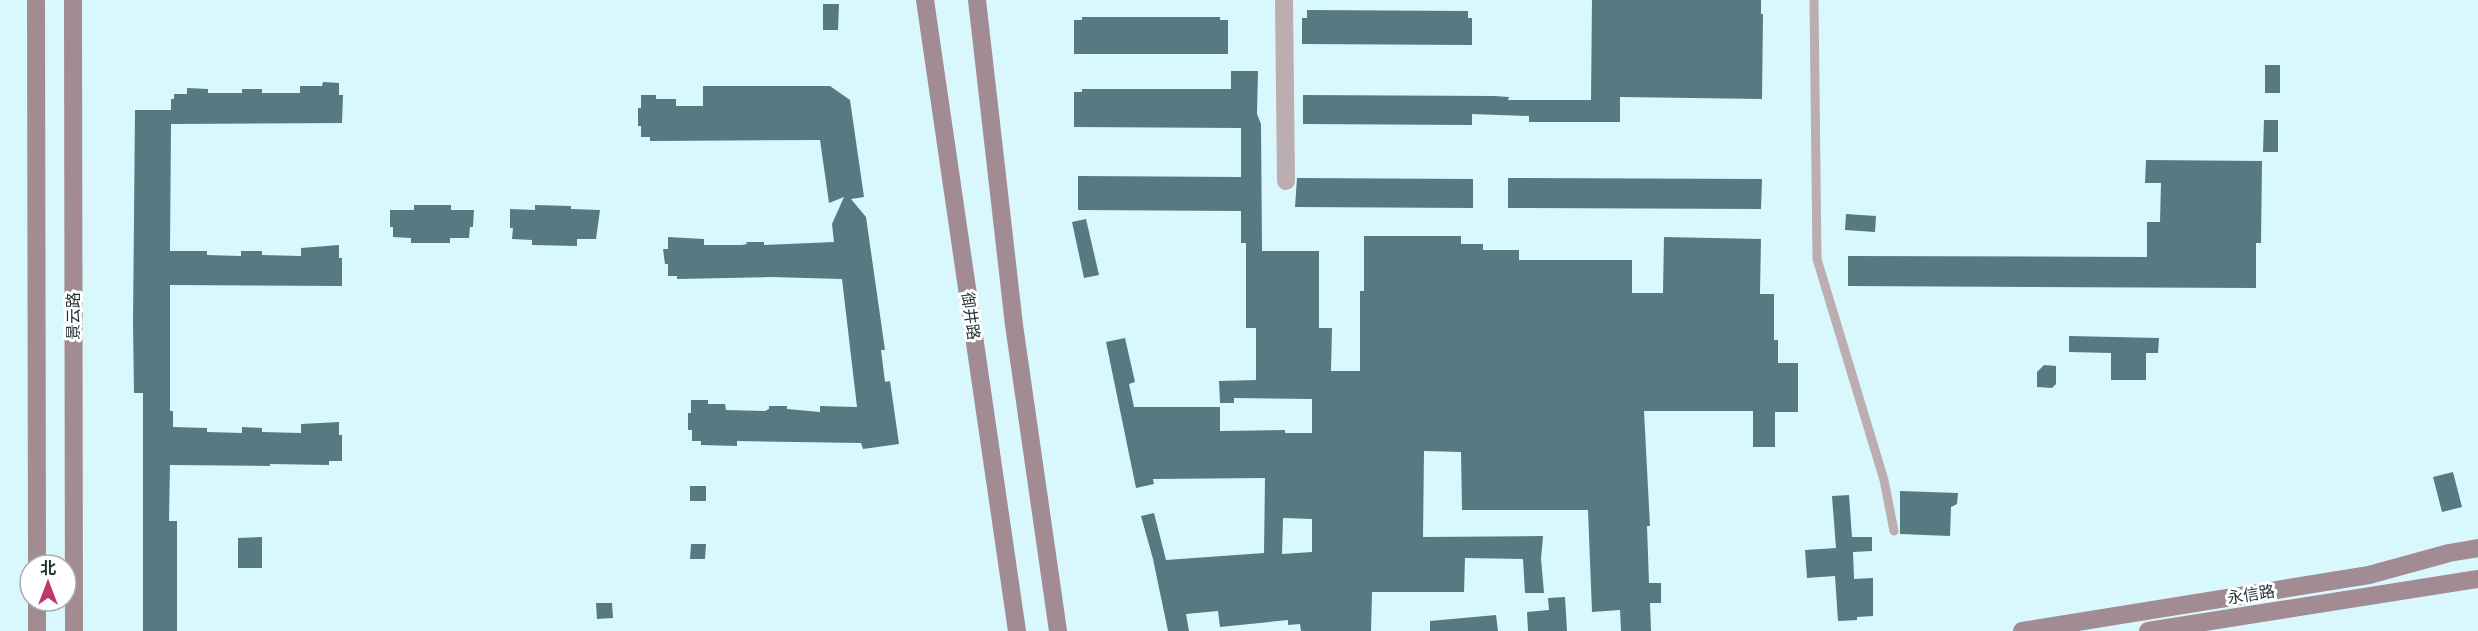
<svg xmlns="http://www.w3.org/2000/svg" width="2478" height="631" viewBox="0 0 2478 631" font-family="'IBM Plex Sans','Noto Sans SC',sans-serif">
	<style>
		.building { fill: #567a82; fill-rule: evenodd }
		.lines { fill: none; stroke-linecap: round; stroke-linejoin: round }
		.lane { stroke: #bcadb1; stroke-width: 9 }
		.street { stroke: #bcadb1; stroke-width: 18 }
		.secondary { stroke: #a28b92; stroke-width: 18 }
		.labels { text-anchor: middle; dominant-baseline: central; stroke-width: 6; stroke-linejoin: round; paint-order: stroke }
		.street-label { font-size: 16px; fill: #253438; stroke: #fff }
	</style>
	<rect width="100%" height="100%" fill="#d9f8fe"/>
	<path class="building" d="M 1592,0 L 1761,0 L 1761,14 L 1763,14 L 1762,99 L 1620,97 L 1620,122 L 1529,122 L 1529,116 L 1472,114 L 1472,125 L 1303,124 L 1303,95 L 1494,96 L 1509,97 L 1508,100 L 1591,100 Z
		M 823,4 L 839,4 L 838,30 L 823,30 Z
		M 1307,10 L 1468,11 L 1468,18 L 1472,18 L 1472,45 L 1302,44 L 1302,18 L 1307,18 Z
		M 1082,17 L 1220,17 L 1220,20 L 1228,20 L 1228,54 L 1074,54 L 1074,20 L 1082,20 Z
		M 2265,65 L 2280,65 L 2280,93 L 2265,93 Z
		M 1231,71 L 1258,71 L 1257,114 L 1261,124 L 1262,251 L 1319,251 L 1319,328 L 1332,328 L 1331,371 L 1360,371 L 1360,291 L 1364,291 L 1364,236 L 1461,236 L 1461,244 L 1483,244 L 1483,250 L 1519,250 L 1519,260 L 1632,260 L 1632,293 L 1663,293 L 1664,237 L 1761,239 L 1760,294 L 1774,294 L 1774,340 L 1778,340 L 1778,363 L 1798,363 L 1798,412 L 1775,412 L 1775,447 L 1753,447 L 1753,411 L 1644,411 L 1650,526 L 1647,526 L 1649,583 L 1661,583 L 1661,603 L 1650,603 L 1651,631 L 1621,631 L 1620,610 L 1592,612 L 1588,510 L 1462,510 L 1461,452 L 1424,451 L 1423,537 L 1543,536 L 1541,559 L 1544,593 L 1525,593 L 1523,559 L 1465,558 L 1464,592 L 1372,592 L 1371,631 L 1301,631 L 1300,624 L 1288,625 L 1288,620 L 1220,627 L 1218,611 L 1186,614 L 1189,631 L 1168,631 L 1153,559 L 1141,516 L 1154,513 L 1166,560 L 1264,553 L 1265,478 L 1153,479 L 1154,484 L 1136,488 L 1106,342 L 1125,338 L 1135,382 L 1129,384 L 1134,407 L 1220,407 L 1220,431 L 1285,430 L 1285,433 L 1312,433 L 1312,399 L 1234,398 L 1234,403 L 1220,403 L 1219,381 L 1256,380 L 1256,328 L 1246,328 L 1246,243 L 1241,243 L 1241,211 L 1078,210 L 1078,176 L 1241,177 L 1241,128 L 1074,127 L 1074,92 L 1082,92 L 1082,89 L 1231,89 ZM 1283,518 L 1312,519 L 1312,552 L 1282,554 Z
		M 323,82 L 339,83 L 339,95 L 343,95 L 342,123 L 171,124 L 170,251 L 207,251 L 207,255 L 241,256 L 241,251 L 262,251 L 262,255 L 301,256 L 301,248 L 339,245 L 339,258 L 342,258 L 342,286 L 170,285 L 170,411 L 173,411 L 173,427 L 207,428 L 207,432 L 242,433 L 242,427 L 262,428 L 262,432 L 301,433 L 301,424 L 339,422 L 339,435 L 342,435 L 342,461 L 329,461 L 329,465 L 270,464 L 270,466 L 170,465 L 169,521 L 177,521 L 177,631 L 143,631 L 143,393 L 134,393 L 133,324 L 135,110 L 171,110 L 171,99 L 174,99 L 174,94 L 187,94 L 187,88 L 208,89 L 208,93 L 242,93 L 242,89 L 262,89 L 262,93 L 300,93 L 300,86 L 322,86 Z
		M 703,86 L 830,86 L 850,100 L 864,197 L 851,199 L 866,217 L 885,350 L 881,350 L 885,382 L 890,381 L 899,444 L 863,449 L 861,443 L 737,441 L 737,446 L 701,445 L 701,441 L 692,441 L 692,430 L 688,430 L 688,413 L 691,413 L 691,400 L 708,400 L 708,404 L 725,404 L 726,410 L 765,411 L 769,409 L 769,406 L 787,406 L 787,409 L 820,412 L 820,406 L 857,407 L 842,279 L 771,277 L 677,279 L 677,276 L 668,276 L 668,264 L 665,264 L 663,249 L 668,249 L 668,237 L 704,239 L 704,245 L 742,245 L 747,244 L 746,242 L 764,242 L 764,245 L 834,242 L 832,224 L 844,197 L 829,203 L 820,140 L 650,141 L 650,137 L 641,137 L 641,126 L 638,126 L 638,108 L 641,108 L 641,95 L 656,95 L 656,99 L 676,99 L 676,106 L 703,106 Z
		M 2264,120 L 2278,120 L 2278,152 L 2263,152 Z
		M 2146,160 L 2262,161 L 2261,243 L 2256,243 L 2256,288 L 1848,286 L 1848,256 L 2147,257 L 2147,222 L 2160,222 L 2161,183 L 2145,183 Z
		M 1297,178 L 1473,179 L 1473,208 L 1295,207 Z
		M 1508,178 L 1762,179 L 1761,209 L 1508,208 Z
		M 414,205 L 451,205 L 451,210 L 474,210 L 473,227 L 470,227 L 469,238 L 450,238 L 450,243 L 411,243 L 411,238 L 393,237 L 393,227 L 390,227 L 390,210 L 414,210 Z
		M 535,205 L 571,206 L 571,209 L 600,210 L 596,239 L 577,239 L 577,246 L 532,245 L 532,240 L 512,239 L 513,228 L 510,228 L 510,209 L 535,210 Z
		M 1846,214 L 1876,216 L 1875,232 L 1845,230 Z
		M 1086,219 L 1099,275 L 1084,278 L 1072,222 Z
		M 2069,336 L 2159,338 L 2158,353 L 2146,353 L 2146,380 L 2111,380 L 2111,353 L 2069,352 Z
		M 2044,365 L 2056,366 L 2056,384 L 2052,388 L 2037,387 L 2037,372 Z
		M 2453,472 L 2462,507 L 2442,512 L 2433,477 Z
		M 690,486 L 706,486 L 706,501 L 690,501 Z
		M 1900,491 L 1958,493 L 1957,504 L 1951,507 L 1950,536 L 1900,534 Z
		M 1849,495 L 1852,537 L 1872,537 L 1872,551 L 1853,552 L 1854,579 L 1873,578 L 1873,616 L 1857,617 L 1857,620 L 1838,621 L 1835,576 L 1807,578 L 1805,550 L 1836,548 L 1832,496 Z
		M 262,537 L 262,568 L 238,568 L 238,538 Z
		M 691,544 L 706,544 L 705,559 L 690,559 Z
		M 1565,597 L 1567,631 L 1528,631 L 1527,612 L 1549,610 L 1548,598 Z
		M 596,603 L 612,603 L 613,618 L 597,619 Z
		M 1496,615 L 1498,631 L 1430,631 L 1430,621 Z"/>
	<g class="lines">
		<path class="lane" d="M 1814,0 L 1817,259 L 1884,480 L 1894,531"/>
		<path class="street" d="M 1284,0 L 1286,181"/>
		<path class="secondary" d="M 36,0 L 37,565
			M 73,0 L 74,631
			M 925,0 L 1017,631
			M 977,0 L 1014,325 L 1058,631
			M 37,601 L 37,631
			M 2022,631 L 2369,575 L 2449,553 L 2478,548
			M 2148,631 L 2478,579"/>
	</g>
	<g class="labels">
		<g class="street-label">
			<text transform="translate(73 316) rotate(-90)">景云路</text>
			<text transform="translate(971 316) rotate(82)">御井路</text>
			<text transform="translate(2251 594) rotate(-9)">永信路</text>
		</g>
	</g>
	<g transform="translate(48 583)"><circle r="28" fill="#ffffff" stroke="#a8aeaf" stroke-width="1.5"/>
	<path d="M0-4.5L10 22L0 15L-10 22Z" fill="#bf3670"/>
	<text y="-9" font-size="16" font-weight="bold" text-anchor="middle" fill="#253438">北</text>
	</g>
</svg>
